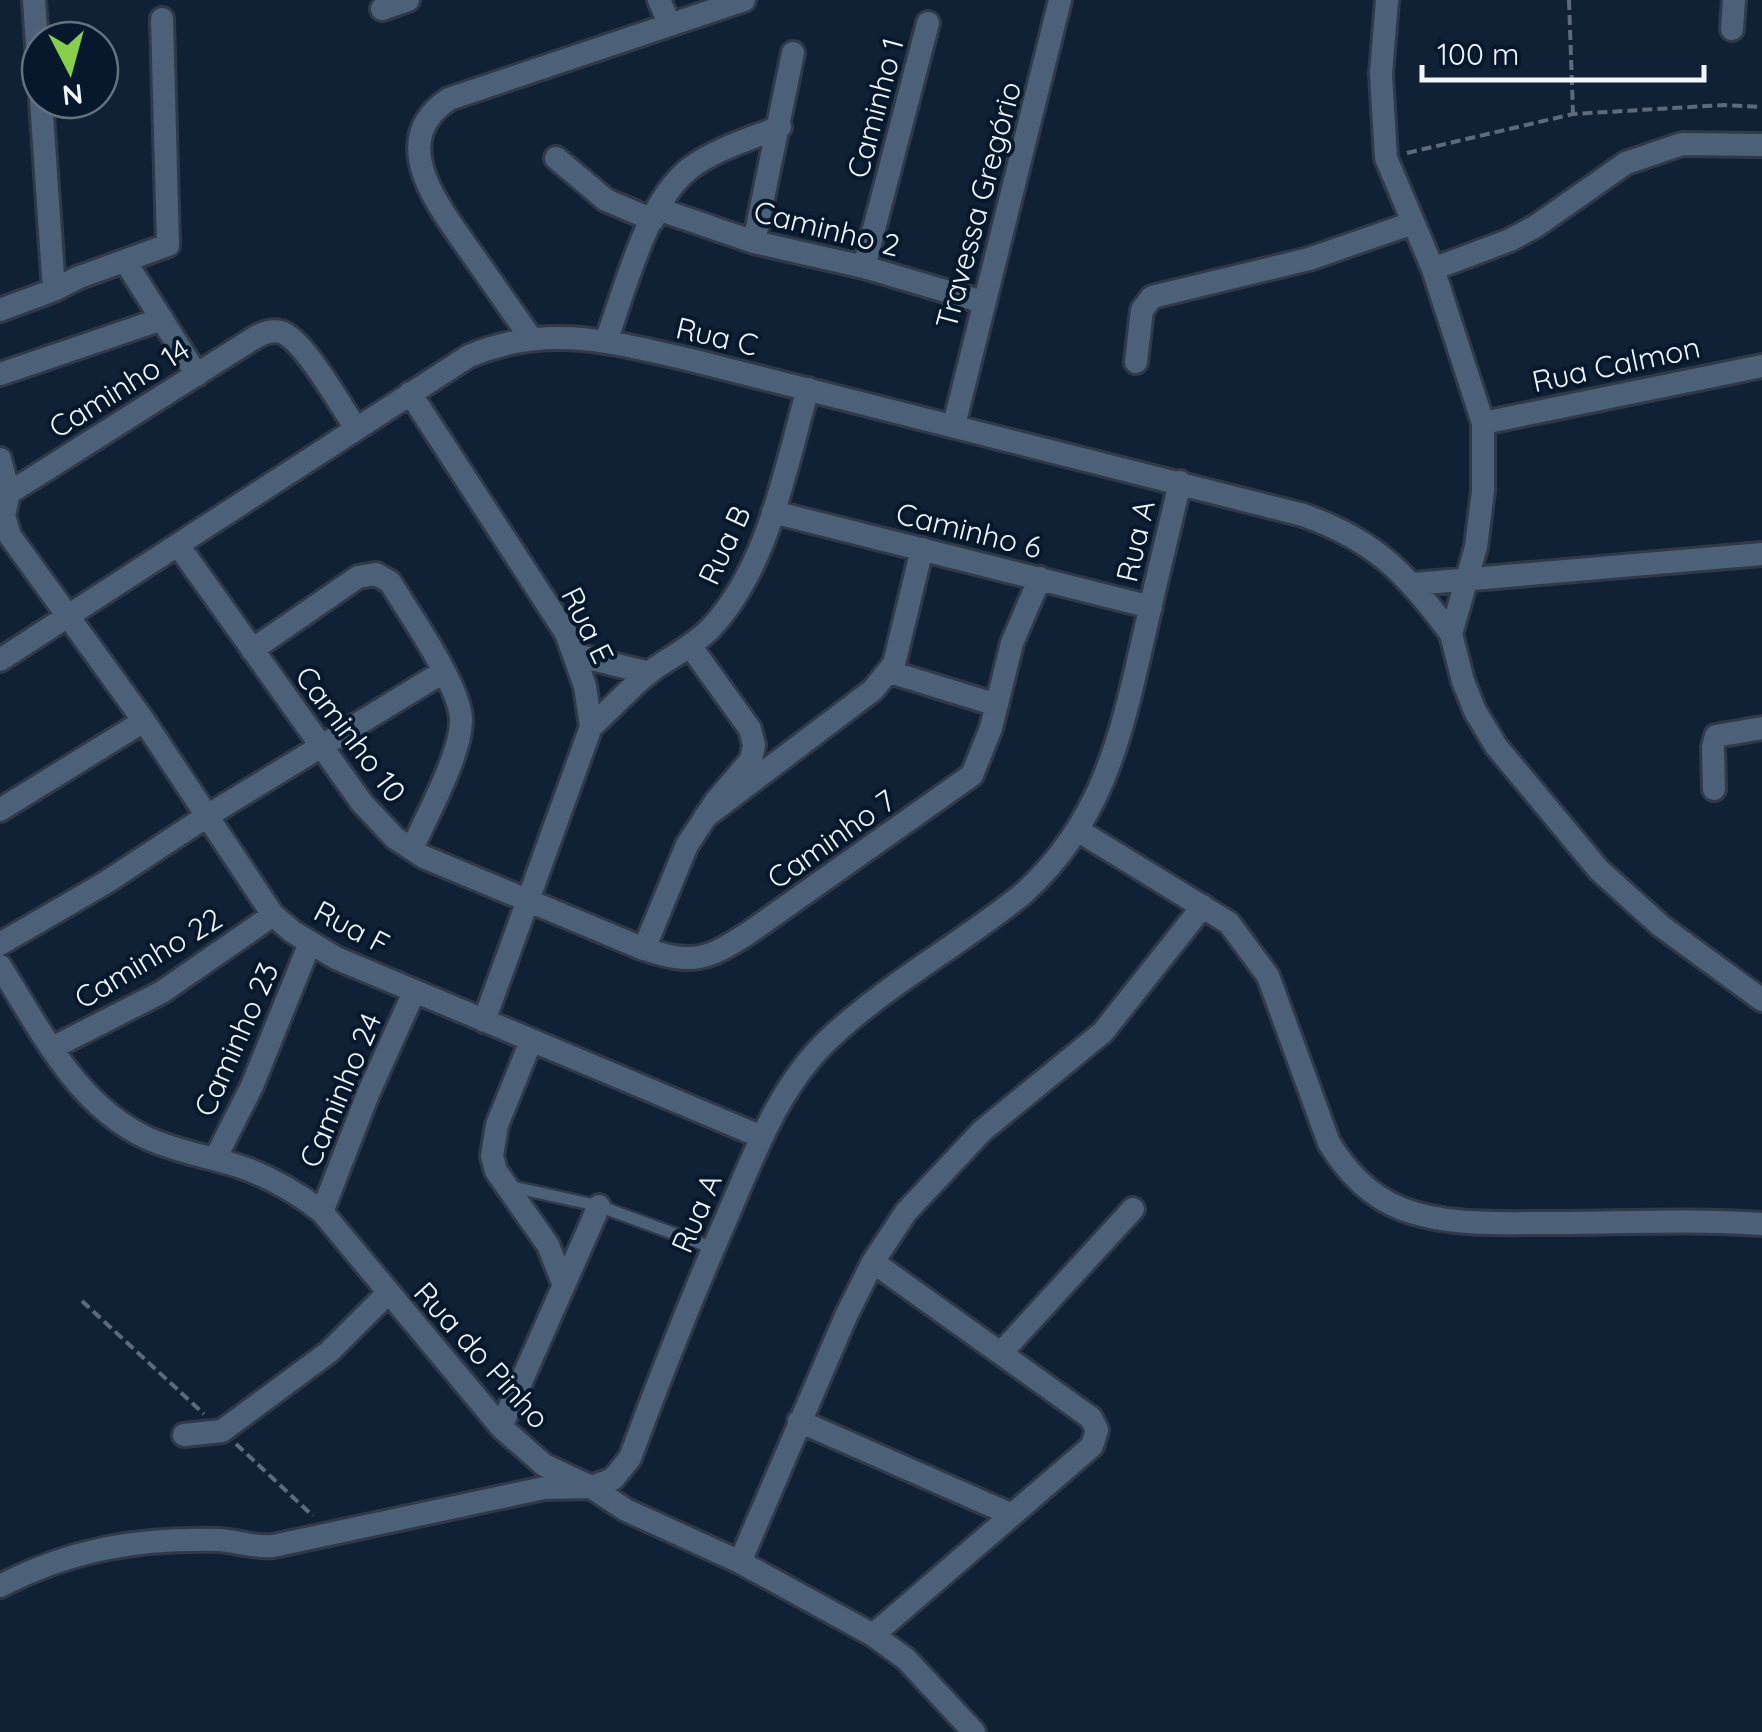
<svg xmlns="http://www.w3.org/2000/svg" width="1762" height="1732" viewBox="0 0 1762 1732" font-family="Quicksand,sans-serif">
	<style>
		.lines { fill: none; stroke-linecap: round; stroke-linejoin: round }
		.lane-casing { stroke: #30394a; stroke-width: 16 }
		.street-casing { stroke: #30394a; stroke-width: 28 }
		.path { stroke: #5d6a7b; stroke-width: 4; stroke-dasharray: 10 5; stroke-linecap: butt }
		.lane { stroke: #4c6078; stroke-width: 11 }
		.street { stroke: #4c6078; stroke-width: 22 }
		.labels { text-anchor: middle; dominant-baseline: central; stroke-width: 8; stroke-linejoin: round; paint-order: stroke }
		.street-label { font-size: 30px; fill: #eff6fe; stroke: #07182c }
	</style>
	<rect width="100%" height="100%" fill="#102136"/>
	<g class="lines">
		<defs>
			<path id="lane" d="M 509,1186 L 599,1206 L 713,1248"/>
			<path id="street" d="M 34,0 L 40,90
				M 659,0 L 670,25
				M 1387,0 L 1381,74 L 1386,158 L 1433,269 L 1483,423 L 1483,491 L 1476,547 L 1451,634 L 1463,681 L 1475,711 L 1496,746 L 1599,870 L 1661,926 L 1762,1000
				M 382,9 L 408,0
				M 1732,29 L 1734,0
				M 556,158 L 606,200 L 653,220
				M 658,209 L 754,242 L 864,267 L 983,302
				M 754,242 L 793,53
				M 125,261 L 197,375
				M 864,267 L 928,23
				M 1433,269 L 1510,240 L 1536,226 L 1626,163 L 1682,144 L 1762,145
				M 54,290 L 77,278 L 168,245 L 162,19
				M 0,310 L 54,290 L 41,100
				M 531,338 C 511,310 492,282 472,254 C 441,209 384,142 449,99 L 744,0
				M 606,341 C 625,290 646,203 689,169 C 715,149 750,139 780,127
				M 1136,362 L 1142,310 L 1152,297 L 1309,259 L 1413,223
				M 0,374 L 162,319
				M 410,393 L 566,633 L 585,686 L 591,727 L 484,1021
				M 1483,423 L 1762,366
				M 954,425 L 1060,0
				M 0,459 L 9,493
				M 9,493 L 4,516 L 10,536 L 144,721 L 273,915 L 293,932 L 336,958 L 762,1137
				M 9,493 L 251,340 C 260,334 270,329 281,332 C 304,339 341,407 356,428
				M 773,512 L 1151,607
				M 178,545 L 362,803 L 395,838 L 424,857 L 644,949 C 694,965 707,960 750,932 L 972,775 L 991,728 L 1012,643 L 1040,578
				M 1414,584 L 1762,554
				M 252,650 L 358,577 L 376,574 L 390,582 C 409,613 460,686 461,719 C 462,753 426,817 412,849
				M 576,655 L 649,673
				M 0,660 L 469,356 C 548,323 611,342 691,360 L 1303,515 C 1375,540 1407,574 1451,634
				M 890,672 L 997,705
				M 591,727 C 610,710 628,690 647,674 C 668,658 691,648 710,629 C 769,567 785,468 808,389
				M 1714,789 L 1713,747 L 1716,736 L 1762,728
				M 0,810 L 144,721
				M 705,817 L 873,690 L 894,664 L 922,549
				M 1079,831 L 1229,923 L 1268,976 L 1329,1143 C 1347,1172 1369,1196 1402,1209 C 1447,1226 1499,1223 1547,1223 C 1619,1223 1690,1219 1762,1224
				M 0,944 L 105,883 L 207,816 L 443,672
				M 644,949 L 687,845 L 716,801 L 751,760 L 754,745 L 750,729 L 691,647
				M 0,966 C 40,1029 76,1105 147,1138 C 175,1151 206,1156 235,1165 C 267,1175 295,1191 322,1212 L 501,1427 L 544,1465 L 591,1487 L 626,1510 L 740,1562 L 873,1635 L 906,1659 L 974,1732
				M 531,1041 L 497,1125 L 492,1156 L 496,1171 L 548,1245 L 563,1283
				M 52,1048 L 162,992 L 273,915
				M 215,1159 L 252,1086 L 310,943
				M 322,1212 L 368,1094 L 414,992
				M 873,1262 L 1091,1418 L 1097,1430 L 1092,1446 L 873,1635
				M 1001,1353 L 1133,1209
				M 799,1421 L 1010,1514
				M 501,1427 L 599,1206
				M 184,1435 L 222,1431 L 329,1352 L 387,1294
				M 740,1562 L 846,1316 L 873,1262 L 906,1212 L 982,1131 L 1103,1032 L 1203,906
				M 0,1586 C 72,1549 138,1538 219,1540 C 237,1541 255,1548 273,1546 L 544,1488 L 591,1487 L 613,1479 L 630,1458 C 661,1374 694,1292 730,1210 C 756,1150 780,1085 829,1039 C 887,984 961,944 1024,893 C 1109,815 1123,724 1148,618 C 1158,572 1170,527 1180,482"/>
		</defs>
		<use href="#lane" class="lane-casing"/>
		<use href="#street" class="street-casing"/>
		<path class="path" d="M 1569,0 L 1573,114
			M 1407,153 L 1573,114 L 1724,105 L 1762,107
			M 82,1301 L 204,1414
			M 236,1444 L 313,1516"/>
		<use href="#lane" class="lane"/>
		<use href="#street" class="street"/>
	</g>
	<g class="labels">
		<g class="street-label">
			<text transform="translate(875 108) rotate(-75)">Caminho 1</text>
			<text transform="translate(978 205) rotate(-75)">Travessa Gregório</text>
			<text transform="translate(827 228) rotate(14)">Caminho 2</text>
			<text transform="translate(717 336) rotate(13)">Rua C</text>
			<text transform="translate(1616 364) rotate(-12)">Rua Calmon</text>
			<text transform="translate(119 388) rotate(-32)">Caminho 14</text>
			<text transform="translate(969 530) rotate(14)">Caminho 6</text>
			<text transform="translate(1135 541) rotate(-77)">Rua A</text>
			<text transform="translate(724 545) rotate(-65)">Rua B</text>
			<text transform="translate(588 625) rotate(64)">Rua E</text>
			<text transform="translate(351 734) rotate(53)">Caminho 10</text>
			<text transform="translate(831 839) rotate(-35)">Caminho 7</text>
			<text transform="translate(352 927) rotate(28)">Rua F</text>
			<text transform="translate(148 958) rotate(-31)">Caminho 22</text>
			<text transform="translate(236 1039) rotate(-66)">Caminho 23</text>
			<text transform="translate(340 1090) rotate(-67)">Caminho 24</text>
			<text transform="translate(696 1213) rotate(-67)">Rua A</text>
			<text transform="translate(482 1355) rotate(48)">Rua do Pinho</text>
		</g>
	</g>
	<g transform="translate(70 70) rotate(174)"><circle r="48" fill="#07182c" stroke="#647180" stroke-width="2.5"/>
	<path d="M0-8L18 38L0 25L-18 38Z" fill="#88cf49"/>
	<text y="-15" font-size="28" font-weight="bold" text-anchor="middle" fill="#eff6fe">N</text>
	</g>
	<path d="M1422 65v15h282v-15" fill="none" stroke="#eff6fe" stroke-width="5"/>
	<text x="1437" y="65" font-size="30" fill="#eff6fe" stroke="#07182c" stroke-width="8" paint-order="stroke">100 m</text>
</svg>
